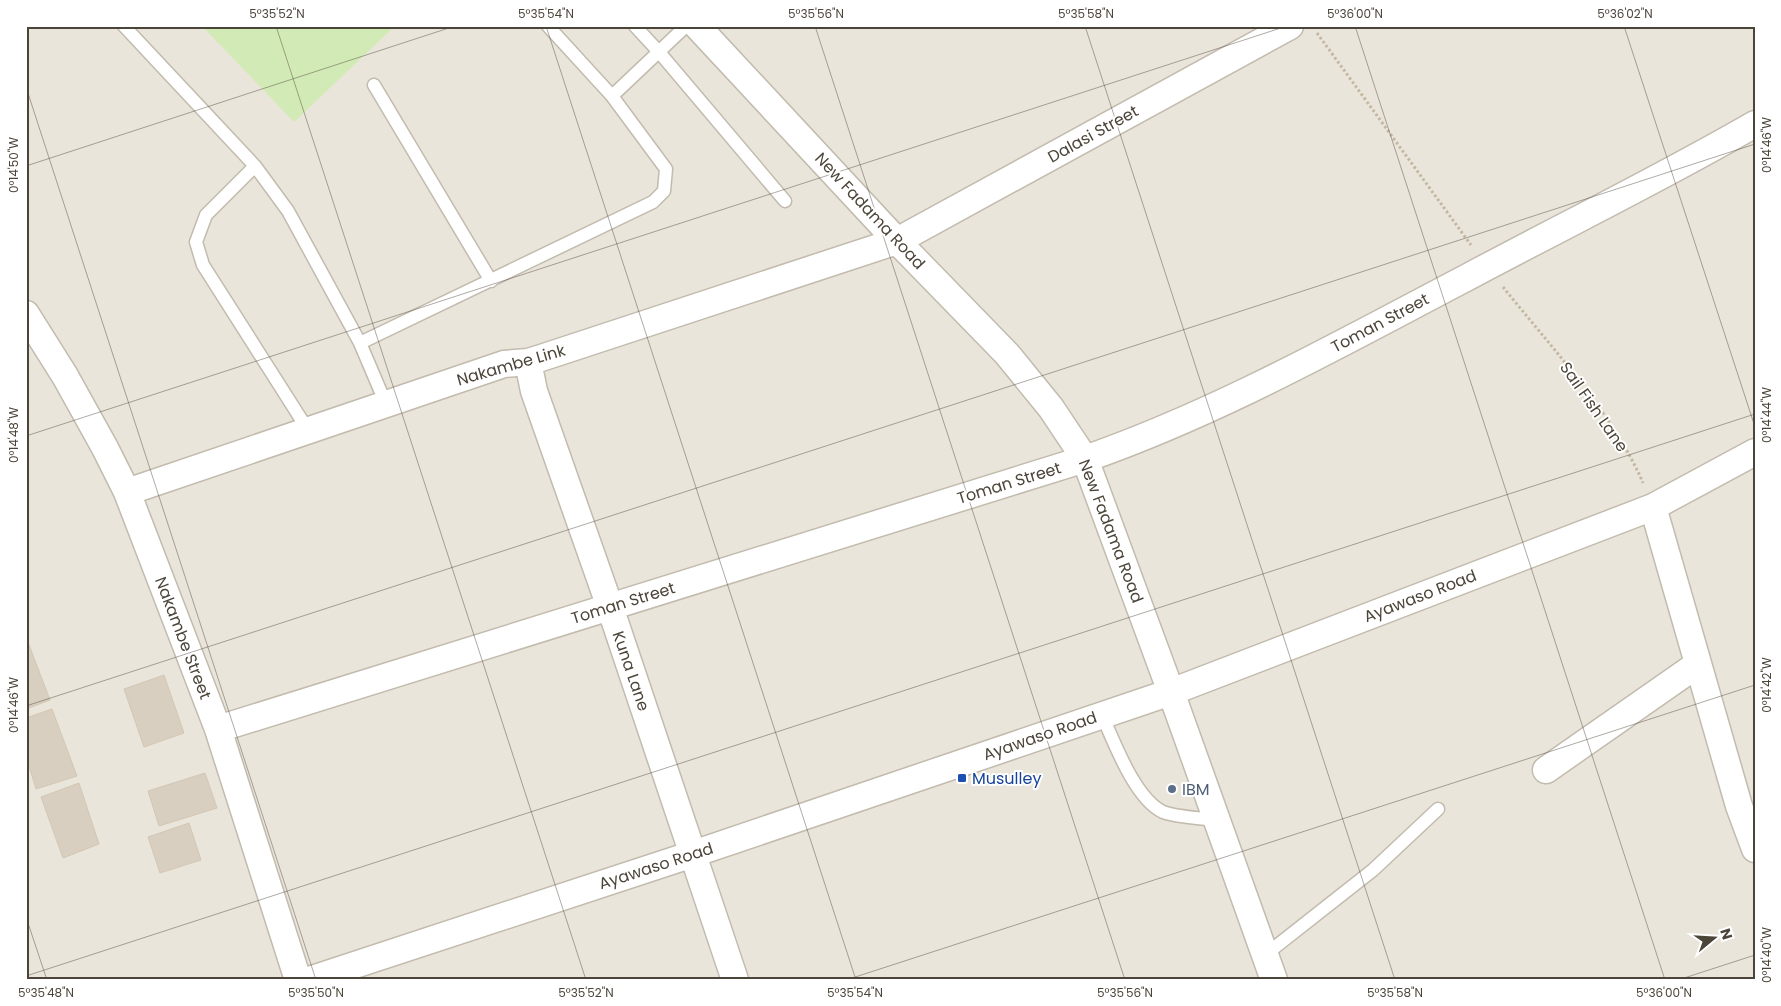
<svg xmlns="http://www.w3.org/2000/svg" width="1781" height="1006" viewBox="0 0 1781 1006" font-family="Poppins,sans-serif">
	<style>
		.residential { fill: #eae5da }
		.green { fill: #d2eab5 }
		.building { fill: #d8cfc1; stroke: #d3c7b4 }
		.lines { fill: none; stroke-linecap: round; stroke-linejoin: round }
		.lane-casing { stroke: #c2bbae; stroke-width: 15 }
		.street-casing { stroke: #c2bbae; stroke-width: 29 }
		.path { stroke: #c4b79f; stroke-width: 3; stroke-dasharray: 2.5 2.5; stroke-linecap: butt }
		.lane { stroke: #fff; stroke-width: 12 }
		.street { stroke: #fff; stroke-width: 26 }
		.ticks { fill: none; stroke: #4b4439; stroke-width: 1; stroke-opacity: 0.45 }
		.transit-dot { fill: #1a4fb4; stroke: #fff; stroke-width: 2 }
		.service-dot { fill: #5c6f8a; stroke: #fff; stroke-width: 2 }
		.labels { text-anchor: middle; dominant-baseline: central; stroke-width: 4; stroke-linejoin: round; paint-order: stroke }
		.street-label { font-size: 16px; fill: #4b4439; stroke: #fff }
		.transit-label { font-size: 16px; fill: #164399; stroke: #fff; text-anchor: start }
		.service-label { font-size: 16px; fill: #4e5e75; stroke: #fff; text-anchor: start }
		.neatline { fill: none; stroke: #4b4439; stroke-width: 2 }
		.ticks-label { font-size: 12px; text-anchor: middle; fill: #4b4439 }
	</style>
	<rect width="100%" height="100%" fill="#f6f3ec"/>
	<path class="residential" d="M 26,26 L 1755,26 L 1755,980 L 26,980 Z"/>
	<path class="green" d="M 202,26 L 395,26 L 294,122 Z"/>
	<path class="building" d="M 26,637 L 50,700 L 26,709 Z
		M 164,675 L 184,733 L 144,747 L 124,689 Z
		M 52,709 L 77,776 L 36,789 L 26,756 L 26,718 Z
		M 205,773 L 217,808 L 159,826 L 148,791 Z
		M 79,783 L 99,844 L 63,858 L 41,797 Z
		M 189,823 L 201,860 L 160,873 L 148,837 Z"/>
	<g class="lines">
		<defs>
			<path id="lane" d="M 124,26 L 255,166 L 288,211 L 360,343 L 386,404
				M 635,26 L 659,52 L 785,201
				M 374,85 L 491,281
				M 612,96 L 686,26
				M 255,166 L 206,215 L 196,242 L 203,265 L 308,430
				M 360,343 L 653,202 L 664,191 L 666,169 L 612,96 L 548,26
				M 1102,715 C 1114,742 1135,799 1163,812 C 1173,816 1205,819 1217,820
				M 1265,955 L 1373,870 L 1438,809"/>
			<path id="street" d="M 697,26 L 897,241 L 1007,354 L 1051,408 L 1085,459 L 1171,692 L 1274,980
				M 26,314 L 65,376 L 105,448 L 127,492 L 218,729 L 298,980
				M 528,362 L 534,391 L 610,607 L 735,980
				M 127,492 L 504,364 L 528,362 L 541,358 L 897,241 L 1290,26
				M 1653,507 L 1739,806 L 1755,849
				M 218,729 L 1085,459 C 1217,413 1340,344 1464,279 C 1561,227 1660,179 1755,124
				M 1546,770 L 1698,664
				M 309,980 L 693,854 L 1171,692 L 1653,507 L 1755,452"/>
		</defs>
		<use href="#lane" class="lane-casing"/>
		<use href="#street" class="street-casing"/>
		<path class="path" d="M 1317,33 L 1471,245
			M 1503,287 C 1551,347 1613,413 1643,483"/>
		<use href="#lane" class="lane"/>
		<use href="#street" class="street"/>
	</g>
	<path class="ticks" d="M 276,26 L 586,980M 546,26 L 856,980M 815,26 L 1125,980M 1085,26 L 1395,980M 1355,26 L 1665,980M 1624,26 L 1755,427M 26,87 L 316,980M 26,166 L 455,26M 26,436 L 1287,26M 26,706 L 1755,144M 26,917 L 47,980M 26,976 L 1755,414M 846,980 L 1755,685M 1678,980 L 1755,955"/>
	<rect class="transit-dot" x="957" y="773" width="10" height="10" rx="2.5"/>
	<circle class="service-dot" cx="1172" cy="789" r="5"/>
	<g class="labels">
		<g class="street-label">
			<text transform="translate(1093 134) rotate(-29)">Dalasi Street</text>
			<text transform="translate(870 211) rotate(47)">New Fadama Road</text>
			<text transform="translate(1380 323) rotate(-28)">Toman Street</text>
			<text transform="translate(511 365) rotate(-16)">Nakambe Link</text>
			<text transform="translate(1594 407) rotate(55)">Sail Fish Lane</text>
			<text transform="translate(1009 483) rotate(-17)">Toman Street</text>
			<text transform="translate(1111 531) rotate(69)">New Fadama Road</text>
			<text transform="translate(1420 596) rotate(-21)">Ayawaso Road</text>
			<text transform="translate(623 603) rotate(-17)">Toman Street</text>
			<text transform="translate(183 638) rotate(69)">Nakambe Street</text>
			<text transform="translate(631 671) rotate(71)">Kuna Lane</text>
			<text transform="translate(1040 736) rotate(-19)">Ayawaso Road</text>
			<text transform="translate(656 866) rotate(-18)">Ayawaso Road</text>
		</g>
		<g class="transit-label">
			<text x="972" y="778">Musulley</text>
		</g>
		<g class="service-label">
			<text x="1182" y="789">IBM</text>
		</g>
	</g>
	<rect width="1781" height="1006" fill="none" stroke="#ffffff" stroke-width="55"/>
	<g transform="translate(1714 938) rotate(72)" stroke="#ffffff" stroke-width="4" paint-order="stroke">
	<path d="M0-4L9 19L0 12L-9 19Z" fill="#4b4439"/>
	<text y="-8" font-size="14" font-weight="bold" text-anchor="middle" fill="#4b4439">N</text>
	</g>
	<rect x="28" y="28" width="1726" height="950" class="neatline"/>
	<g class="ticks-label">
		<text x="277" y="18">5°35'52"N</text>
		<text x="546" y="18">5°35'54"N</text>
		<text x="816" y="18">5°35'56"N</text>
		<text x="1086" y="18">5°35'58"N</text>
		<text x="1355" y="18">5°36'00"N</text>
		<text x="1625" y="18">5°36'02"N</text>
		<text transform="translate(1767 145) rotate(-90)" y="4">0°14'46"W</text>
		<text transform="translate(14 165) rotate(-90)" y="4">0°14'50"W</text>
		<text transform="translate(1767 415) rotate(-90)" y="4">0°14'44"W</text>
		<text transform="translate(14 435) rotate(-90)" y="4">0°14'48"W</text>
		<text transform="translate(1767 685) rotate(-90)" y="4">0°14'42"W</text>
		<text transform="translate(14 705) rotate(-90)" y="4">0°14'46"W</text>
		<text transform="translate(1767 955) rotate(-90)" y="4">0°14'40"W</text>
		<text x="46" y="997">5°35'48"N</text>
		<text x="316" y="997">5°35'50"N</text>
		<text x="586" y="997">5°35'52"N</text>
		<text x="855" y="997">5°35'54"N</text>
		<text x="1125" y="997">5°35'56"N</text>
		<text x="1395" y="997">5°35'58"N</text>
		<text x="1664" y="997">5°36'00"N</text>
	</g>
</svg>
